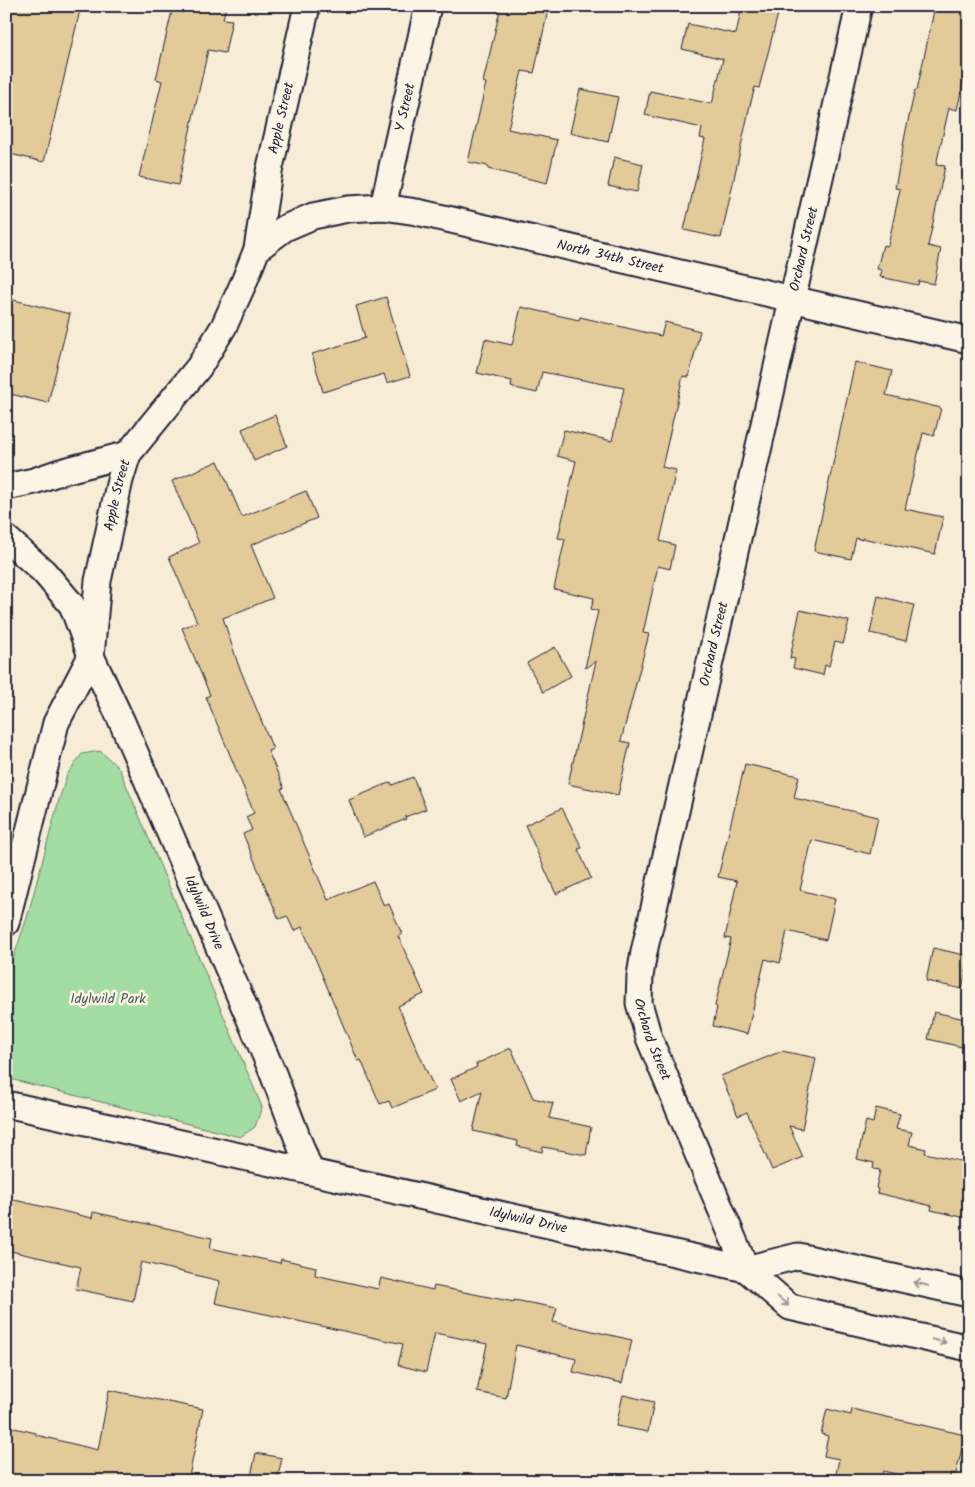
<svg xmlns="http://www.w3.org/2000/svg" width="975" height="1487" viewBox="0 0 975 1487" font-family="Kalam,sans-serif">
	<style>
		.green { fill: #a3dda3; stroke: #62806f }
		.building { fill: #e3ca99; stroke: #22223b }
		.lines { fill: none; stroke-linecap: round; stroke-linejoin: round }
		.street-casing { stroke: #22223b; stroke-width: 29 }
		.street { stroke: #fcf5e5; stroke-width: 25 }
		.oneway { stroke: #9a9698 }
		.labels { text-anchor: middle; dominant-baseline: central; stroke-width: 5; stroke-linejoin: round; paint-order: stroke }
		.street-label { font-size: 14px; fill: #22223b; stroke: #fcf5e5 }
		.park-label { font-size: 14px; fill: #495a5a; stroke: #fcf5e5 }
	</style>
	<rect width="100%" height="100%" fill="#f7ecd6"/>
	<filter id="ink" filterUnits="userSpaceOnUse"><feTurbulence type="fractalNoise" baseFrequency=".02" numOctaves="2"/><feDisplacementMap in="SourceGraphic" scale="10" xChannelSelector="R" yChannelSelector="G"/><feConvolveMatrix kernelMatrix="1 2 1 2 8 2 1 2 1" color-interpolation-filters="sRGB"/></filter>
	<g filter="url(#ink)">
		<path class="green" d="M 100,751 L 119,768 L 262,1107 L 255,1127 L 240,1137 L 6,1078 L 6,979 L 27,918 L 58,803 L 67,775 L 82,754 Z"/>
		<path class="building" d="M 6,6 L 81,6 L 44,162 L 6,153 Z
			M 184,6 L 226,6 L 223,19 L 232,20 L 225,53 L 208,50 L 178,185 L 139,177 L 162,81 L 156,79 L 172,11 L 183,13 Z
			M 501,6 L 549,6 L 534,73 L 522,71 L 508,129 L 557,140 L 547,183 L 488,169 L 488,166 L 468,162 L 486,83 L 483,82 Z
			M 742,6 L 780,6 L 759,88 L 755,87 L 750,105 L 721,238 L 684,230 L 705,139 L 700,138 L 702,128 L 645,115 L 650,91 L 712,104 L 723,59 L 682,49 L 688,24 L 736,34 Z
			M 935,6 L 969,6 L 969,56 L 957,110 L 949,108 L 936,165 L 945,166 L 928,246 L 941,249 L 934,284 L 919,281 L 918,285 L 880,277 L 882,270 L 877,269 L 883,245 L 888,246 L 900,189 L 895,188 L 906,130 L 915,90 L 917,90 Z
			M 580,89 L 618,97 L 608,142 L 570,133 Z
			M 614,157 L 643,164 L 637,192 L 608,186 Z
			M 386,297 L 410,376 L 387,383 L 384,374 L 323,392 L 312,354 L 365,338 L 356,306 Z
			M 6,298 L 70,314 L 48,403 L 6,393 Z
			M 521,307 L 579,320 L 580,317 L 661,336 L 665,322 L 700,331 L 689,377 L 683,376 L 662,467 L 676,470 L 660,541 L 675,545 L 670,569 L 658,566 L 643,633 L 649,634 L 621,741 L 630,743 L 618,795 L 568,784 L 596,661 L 585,668 L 598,611 L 591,609 L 594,598 L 554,589 L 565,539 L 558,538 L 576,461 L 557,456 L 564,430 L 612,441 L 624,388 L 542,372 L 537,393 L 511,387 L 512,381 L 477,373 L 485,339 L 512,345 Z
			M 855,362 L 892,371 L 886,395 L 941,408 L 934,436 L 923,433 L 905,509 L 943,517 L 935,554 L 862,538 L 862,540 L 856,538 L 851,559 L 814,551 Z
			M 275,415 L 287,446 L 254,461 L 242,429 Z
			M 218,461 L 242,517 L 306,491 L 317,518 L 251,545 L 273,598 L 223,618 L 238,664 L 273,749 L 268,751 L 284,788 L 281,789 L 328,900 L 373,881 L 384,906 L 389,904 L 402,934 L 398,936 L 424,994 L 398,1006 L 435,1090 L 392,1108 L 389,1101 L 380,1104 L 361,1060 L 358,1061 L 302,927 L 294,931 L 287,916 L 279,919 L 243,834 L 252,830 L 246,817 L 254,813 L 206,697 L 210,695 L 182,628 L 197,622 L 169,557 L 199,543 L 172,481 Z
			M 878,596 L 914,605 L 906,641 L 870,633 Z
			M 800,610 L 849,621 L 843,644 L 835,642 L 829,666 L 825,665 L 823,675 L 793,668 L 795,659 L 790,658 Z
			M 555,647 L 571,676 L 543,692 L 527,663 Z
			M 745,764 L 799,776 L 794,798 L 878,817 L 870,854 L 812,840 L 800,890 L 835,899 L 826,940 L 787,931 L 780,963 L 765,959 L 747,1034 L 713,1026 L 717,1007 L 715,1006 L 731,939 L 725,938 L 737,881 L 718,877 Z
			M 413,777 L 426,809 L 405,817 L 406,819 L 363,837 L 349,800 L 391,782 L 392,785 Z
			M 562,808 L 582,848 L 578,849 L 591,878 L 556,894 L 525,825 Z
			M 933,948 L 969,956 L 962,989 L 926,981 Z
			M 934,1012 L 969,1020 L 962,1047 L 928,1039 Z
			M 511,1048 L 533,1098 L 553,1103 L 549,1118 L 591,1127 L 586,1155 L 543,1147 L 542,1152 L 517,1146 L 518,1141 L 473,1131 L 482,1091 L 461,1101 L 451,1079 L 477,1067 L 476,1064 Z
			M 782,1051 L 816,1058 L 802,1129 L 789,1126 L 803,1157 L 772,1170 L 747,1112 L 738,1116 L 721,1076 Z
			M 876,1108 L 900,1114 L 896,1129 L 912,1132 L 909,1145 L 926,1149 L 925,1153 L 969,1163 L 969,1205 L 966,1218 L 931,1210 L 932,1206 L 877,1193 L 878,1189 L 876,1188 L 880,1170 L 873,1169 L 874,1163 L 857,1159 L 866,1121 L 873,1123 Z
			M 6,1198 L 92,1218 L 93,1212 L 212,1238 L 210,1248 L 280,1263 L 281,1259 L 316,1267 L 315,1275 L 378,1289 L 381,1278 L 433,1290 L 434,1286 L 514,1302 L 514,1300 L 557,1308 L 553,1322 L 632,1340 L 622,1383 L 573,1372 L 576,1359 L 516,1345 L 506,1398 L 477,1392 L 487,1344 L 435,1333 L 426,1372 L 398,1365 L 403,1344 L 215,1303 L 220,1281 L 141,1262 L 133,1301 L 76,1289 L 81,1267 L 6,1250 Z
			M 109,1390 L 203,1409 L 188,1481 L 6,1481 L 6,1426 L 36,1433 L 36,1435 L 98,1450 Z
			M 623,1395 L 654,1402 L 648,1432 L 616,1426 Z
			M 827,1409 L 851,1415 L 852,1409 L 965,1435 L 956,1474 L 951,1473 L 949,1481 L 926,1481 L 883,1471 L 880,1481 L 839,1481 L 840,1475 L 836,1474 L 839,1459 L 824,1456 L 828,1436 L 821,1434 Z
			M 256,1453 L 282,1458 L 277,1481 L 250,1481 Z"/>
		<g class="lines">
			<defs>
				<g id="street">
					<path id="s1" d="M 859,6 L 644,952 L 640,976 L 639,1003 L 649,1038 L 746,1269 L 790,1307 L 969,1348"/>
					<path id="s2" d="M 383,207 L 428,6"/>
					<path id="s3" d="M 257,249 L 285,228 L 313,216 L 348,209 L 383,207 L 417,212 L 969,340"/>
					<path d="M 6,487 L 34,481 L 60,472 L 128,454"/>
					<path id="s4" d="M 6,538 L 44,572 L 72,605 L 91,656 L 122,722 L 272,1071 L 310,1171"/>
					<path id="s5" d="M 6,923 L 56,723 L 91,656 L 98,581 L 120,480 L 128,454 L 199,367 L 224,326 L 244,282 L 257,249 L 269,172 L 307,6"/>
					<path id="s6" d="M 6,1104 L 746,1269 L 798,1256 L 969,1294"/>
				</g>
			</defs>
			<use href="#street" class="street-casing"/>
			<use href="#street" class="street"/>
		</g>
		<defs><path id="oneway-shaft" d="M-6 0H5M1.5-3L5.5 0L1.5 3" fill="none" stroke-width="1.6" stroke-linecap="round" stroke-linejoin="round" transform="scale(1.25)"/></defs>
		<g class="oneway">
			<use href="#oneway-shaft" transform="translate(921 1284) rotate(-167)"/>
			<use href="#oneway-shaft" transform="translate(783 1301) rotate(40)"/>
			<use href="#oneway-shaft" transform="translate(939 1341) rotate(13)"/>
		</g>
	</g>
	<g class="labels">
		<g class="street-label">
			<text stroke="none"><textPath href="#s2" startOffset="102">Y Street</textPath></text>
			<text stroke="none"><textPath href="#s5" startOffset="865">Apple Street</textPath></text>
			<text transform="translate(804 249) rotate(-77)">Orchard Street</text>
			<text stroke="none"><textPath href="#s3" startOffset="369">North 34th Street</textPath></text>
			<text stroke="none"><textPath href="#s5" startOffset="445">Apple Street</textPath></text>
			<text transform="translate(714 644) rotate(-77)">Orchard Street</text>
			<text stroke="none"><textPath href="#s4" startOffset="429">Idylwild Drive</textPath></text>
			<text stroke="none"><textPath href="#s1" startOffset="1060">Orchard Street</textPath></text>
			<text stroke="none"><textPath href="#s6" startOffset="535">Idylwild Drive</textPath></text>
		</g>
		<g class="park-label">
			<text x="108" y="999">Idylwild Park</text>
		</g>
	</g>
	<rect width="975" height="1487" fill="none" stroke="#fcf5e5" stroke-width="25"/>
	<rect x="12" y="12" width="950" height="1462" fill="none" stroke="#22223b" stroke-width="2" filter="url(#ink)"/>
</svg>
